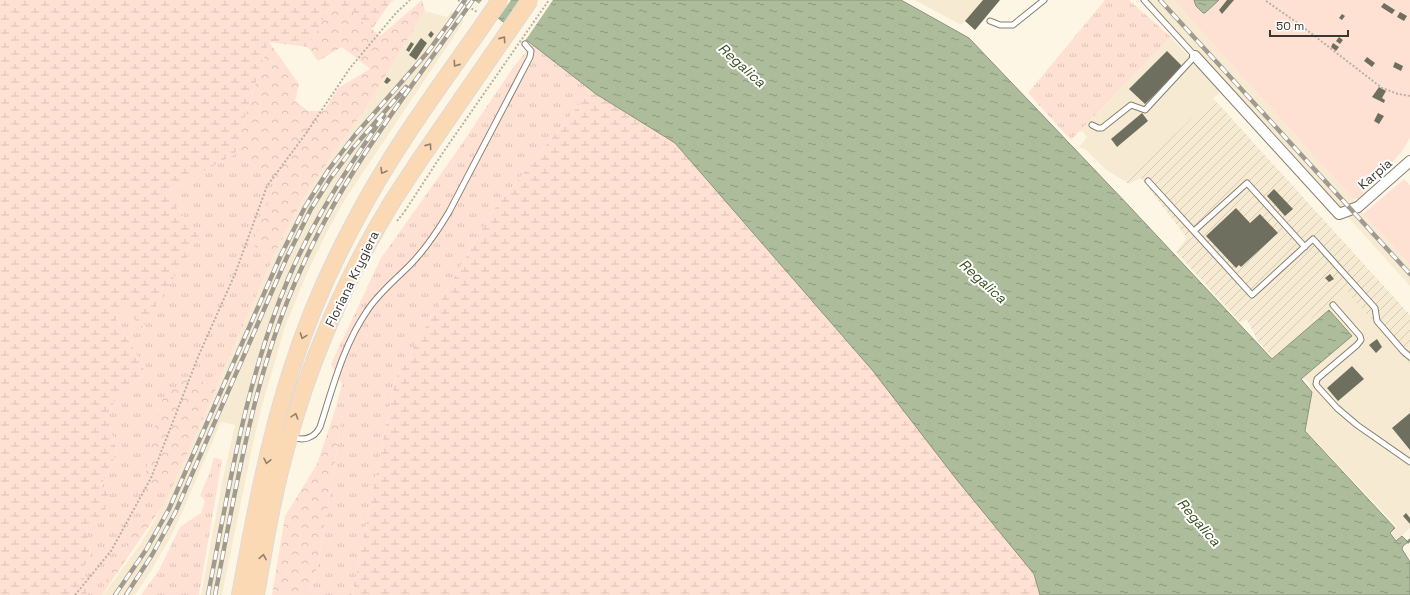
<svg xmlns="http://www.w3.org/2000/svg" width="1410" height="595" viewBox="0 0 1410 595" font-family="'Space Grotesk',sans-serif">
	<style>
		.built { fill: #f6ebd2 }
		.industrial { fill: url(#industrial-furrows) }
		.grass { fill: url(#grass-tufts) }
		.forest { fill: url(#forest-crowns) }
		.wetland { fill: url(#wetland-marsh) }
		.garden { fill: #ffe1d4 }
		.water { fill: url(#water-ripples); stroke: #8a947b }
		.pier { fill: #fef6e5 }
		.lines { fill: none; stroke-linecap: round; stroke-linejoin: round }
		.stream { stroke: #8a947b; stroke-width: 3 }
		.building { fill: #6f6f5f }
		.lane-casing { stroke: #867f70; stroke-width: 7 }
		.street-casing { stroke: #867f70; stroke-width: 12 }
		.primary-casing { stroke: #dcdbda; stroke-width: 18 }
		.path { stroke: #b7b1a3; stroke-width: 2; stroke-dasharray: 2 2; stroke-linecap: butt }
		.lane { stroke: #fff; stroke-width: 5 }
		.street { stroke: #fff; stroke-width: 10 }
		.primary { stroke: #fbd9b5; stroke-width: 16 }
		.rail-casing { stroke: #a19b8f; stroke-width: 4.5 }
		.rail { stroke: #fff; stroke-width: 3; stroke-dasharray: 9; stroke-linecap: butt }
		.primary-bridge-casing { stroke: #dcdbda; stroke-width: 18; stroke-linecap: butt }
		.path-bridge { stroke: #b7b1a3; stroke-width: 2; stroke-dasharray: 2 2; stroke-linecap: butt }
		.primary-bridge { stroke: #fbd9b5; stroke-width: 16 }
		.oneway { stroke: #91806c }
		.labels { text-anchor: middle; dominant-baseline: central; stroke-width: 4; stroke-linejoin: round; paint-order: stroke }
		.street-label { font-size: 13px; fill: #3a3730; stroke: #fff }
		.water-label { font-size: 14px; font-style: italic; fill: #3c4f1d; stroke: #fff }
	</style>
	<defs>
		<pattern id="industrial-furrows" width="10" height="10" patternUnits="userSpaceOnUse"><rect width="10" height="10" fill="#f6ebd2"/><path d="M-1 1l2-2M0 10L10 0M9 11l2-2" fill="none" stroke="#d4cab5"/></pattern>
		<pattern id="grass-tufts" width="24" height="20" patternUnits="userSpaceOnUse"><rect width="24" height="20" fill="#ffe1d4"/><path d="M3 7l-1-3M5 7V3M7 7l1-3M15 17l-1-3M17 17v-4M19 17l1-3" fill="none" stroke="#dbc2b6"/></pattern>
		<pattern id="forest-crowns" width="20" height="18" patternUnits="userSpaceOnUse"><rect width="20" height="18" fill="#ffe1d4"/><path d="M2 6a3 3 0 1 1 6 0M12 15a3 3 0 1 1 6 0" fill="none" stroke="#dbc2b6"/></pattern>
		<pattern id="wetland-marsh" width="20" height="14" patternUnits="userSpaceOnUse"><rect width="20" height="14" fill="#ffe1d4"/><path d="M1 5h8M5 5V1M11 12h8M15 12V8" fill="none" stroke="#dbc2b6"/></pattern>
		<pattern id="water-ripples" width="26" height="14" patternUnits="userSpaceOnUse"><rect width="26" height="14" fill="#adbc9b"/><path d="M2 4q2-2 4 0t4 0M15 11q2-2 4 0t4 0" fill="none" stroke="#8e9a7f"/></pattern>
	</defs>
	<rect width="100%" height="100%" fill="#fef6e5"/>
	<path class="built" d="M 915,0 L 1000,0 L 975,30 L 965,21 L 961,25 Z
		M 1148,0 L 1173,0 L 1353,199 L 1363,214 L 1384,237 L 1410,265 L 1410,286 L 1295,158 Z
		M 425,11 L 447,17 L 451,11 L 464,21 L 346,198 L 327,232 L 308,271 L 285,327 L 261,409 L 252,448 L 222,595 L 201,595 L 222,483 L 235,425 L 221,422 L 180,517 L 169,540 L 148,576 L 135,595 L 103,595 L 139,546 L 150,528 L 173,486 L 274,255 L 303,199 L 325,166 L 369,103 Z
		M 1171,37 L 1221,91 L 1126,182 L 1106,170 L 1086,150 L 1079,147 L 1087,137 L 1082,131 L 1079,132 Z
		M 1345,288 L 1410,365 L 1410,528 L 1397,540 L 1391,533 L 1397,527 L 1306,431 L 1312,393 L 1309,382 L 1273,362 L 1270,355 Z"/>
	<path class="industrial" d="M 1213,98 L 1410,315 L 1410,365 L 1345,289 L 1270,355 L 1258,341 L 1247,320 L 1240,322 L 1176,252 L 1187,238 L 1141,178 L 1129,184 L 1126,182 Z"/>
	<path class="grass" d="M 1105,0 L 1129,0 L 1171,37 L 1071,140 L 1028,93 Z
		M 533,44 L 591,90 L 492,212 L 395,380 L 352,595 L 308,595 L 316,574 L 332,482 L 342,413 L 335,410 L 342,384 L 331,364 L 381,258 L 457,151 L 514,66 Z
		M 235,154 L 276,180 L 253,245 L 274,255 L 173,486 L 165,502 L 102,595 L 87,595 L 83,569 L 90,555 L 87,524 L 101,487 L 117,453 L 107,416 L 115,401 L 138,377 L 142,379 L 144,367 L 116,319 L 126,308 L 143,329 L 182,214 L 165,193 Z
		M 214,457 L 222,460 L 199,595 L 141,595 L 159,570 L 179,529 L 181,526 L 201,513 L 205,501 L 200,495 L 210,472 Z"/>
	<path class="forest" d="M 422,0 L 425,11 L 369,103 L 325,166 L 303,199 L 274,255 L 252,245 L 276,180 L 235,154 L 248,106 L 269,42 L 299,84 L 295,101 L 308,111 L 324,111 L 338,88 L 370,69 L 342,47 L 318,61 L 308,47 L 329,8 L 345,6 L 380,36 Z
		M 187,378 L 217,386 L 182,466 L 142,496 L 151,440 L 163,398 Z
		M 335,410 L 342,413 L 332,482 L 316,574 L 308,595 L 272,595 L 285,516 L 317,464 Z
		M 165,502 L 102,595 L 104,584 L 140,520 Z"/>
	<path class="wetland" d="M 0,0 L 394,0 L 390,3 L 372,29 L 345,6 L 329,8 L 308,47 L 269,42 L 248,106 L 235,154 L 165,193 L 182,214 L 199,237 L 142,329 L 126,308 L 116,319 L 144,367 L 142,379 L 138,377 L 115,401 L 107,416 L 117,453 L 101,486 L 109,492 L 103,519 L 87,524 L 90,555 L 83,569 L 87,595 L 0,595 Z
		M 591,90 L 675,143 L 873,371 L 1034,574 L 1040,595 L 352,595 L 395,380 L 492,212 Z"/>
	<path class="garden" d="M 1173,0 L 1410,0 L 1410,138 L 1402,151 L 1382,175 L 1359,198 L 1353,199 Z
		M 1404,179 L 1410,185 L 1410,265 L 1363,214 Z"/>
	<path class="water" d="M 475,0 L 901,0 L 969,38 L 1130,207 L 1272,359 L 1329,310 L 1352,336 L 1301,379 L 1312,392 L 1305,431 L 1395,528 L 1390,533 L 1396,541 L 1402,536 L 1408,542 L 1403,546 L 1402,549 L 1410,562 L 1410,595 L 1040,595 L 1034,574 L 957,480 L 873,371 L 675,143 L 596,94 Z
		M 1194,0 L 1219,0 L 1205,13 L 1203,13 L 1196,6 Z"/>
	<path class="pier" d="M 482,0 L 511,0 L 497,20 L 478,5 Z
		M 519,0 L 553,0 L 525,41 L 503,24 Z"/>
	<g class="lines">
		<path class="stream" d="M 1408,542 L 1410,540"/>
	</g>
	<path class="building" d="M 983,0 L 1000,0 L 975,30 L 965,21 Z
		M 1227,0 L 1234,0 L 1222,14 L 1219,10 Z
		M 1384,3 L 1395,10 L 1392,14 L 1381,7 Z
		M 1400,12 L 1407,16 L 1404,21 L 1397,17 Z
		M 1342,14 L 1345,16 L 1342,20 L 1339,18 Z
		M 431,31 L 434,34 L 431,38 L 428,35 Z
		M 1339,37 L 1343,40 L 1340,44 L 1336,41 Z
		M 421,38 L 427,43 L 416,60 L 409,55 Z
		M 411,42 L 414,44 L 409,52 L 406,50 Z
		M 1333,43 L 1339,47 L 1336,51 L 1331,47 Z
		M 1167,51 L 1183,67 L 1145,104 L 1129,89 Z
		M 1367,57 L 1375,63 L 1372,67 L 1364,61 Z
		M 1395,62 L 1403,66 L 1401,71 L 1393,67 Z
		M 387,77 L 391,80 L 387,84 L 384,82 Z
		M 1379,87 L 1386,91 L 1382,98 L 1385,100 L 1384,103 L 1372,97 Z
		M 1142,113 L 1148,121 L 1117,147 L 1111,139 Z
		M 1378,113 L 1384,116 L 1379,124 L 1374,121 Z
		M 1274,189 L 1293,209 L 1285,216 L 1267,196 Z
		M 1236,208 L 1250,223 L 1260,214 L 1278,233 L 1241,267 L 1239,265 L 1236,268 L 1206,236 Z
		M 1330,274 L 1334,279 L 1329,282 L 1325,278 Z
		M 1377,339 L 1382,347 L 1376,353 L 1369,345 Z
		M 1352,366 L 1364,379 L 1338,401 L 1327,388 Z
		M 1410,413 L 1410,450 L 1392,428 Z
		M 1406,513 L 1410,518 L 1410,524 L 1403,516 Z"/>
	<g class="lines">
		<defs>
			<path id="lane" d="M 990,21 L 1000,25 L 1013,25 L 1044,0
				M 1092,125 L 1098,128 L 1102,128 L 1131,105 L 1145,110 L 1195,56 L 1144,0
				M 1148,181 L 1252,295 L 1313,239 L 1375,308 L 1377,321 L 1403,351 L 1410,357
				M 1194,231 L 1247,183 L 1305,247
				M 1333,305 L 1360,336 L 1361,340 L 1357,345 L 1317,379 L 1316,384 L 1317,386 L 1337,408 L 1357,425 L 1410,462
				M 291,437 C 303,441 314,439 320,427 C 333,387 343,346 367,311 C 378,294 394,281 409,266 C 425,250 437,232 449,212 L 530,57 L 531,51 L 525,44"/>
			<path id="street" d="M 1195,56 L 1339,214 L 1358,207 L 1410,161"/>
			<path id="primary" d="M 240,595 C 254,519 268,441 292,368 C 308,318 329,270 353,225 C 388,157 434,94 478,32
				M 256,595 C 265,542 274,489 289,438 C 312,355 347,276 392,202"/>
		</defs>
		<use href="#lane" class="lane-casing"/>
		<use href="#street" class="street-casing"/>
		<use href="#primary" class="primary-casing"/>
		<path class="path" d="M 458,0 L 477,12
			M 1266,1 L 1299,24 L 1382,88 L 1398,94 L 1410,96
			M 397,221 L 405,211
			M 75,595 L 111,551 L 151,478 L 198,357 L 235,274 L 267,186 L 307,132 L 350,68 L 396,13 L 410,0"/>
		<use href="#lane" class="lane"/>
		<use href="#street" class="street"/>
		<use href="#primary" class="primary"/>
		<defs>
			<path id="rail" d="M 1160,0 L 1410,274
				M 447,26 L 465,0
				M 115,595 L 146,550 L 169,509 L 281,255 L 305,207 L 329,169 L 355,135 L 427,53 L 446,27
				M 126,595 L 152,555 L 175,513 L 287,257 L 311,209 L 330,179 L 353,148 L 406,87
				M 208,595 C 229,488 246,378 289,277 C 314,219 348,167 384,116
				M 215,595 C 237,484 254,370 302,267 C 345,171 412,86 473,0"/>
		</defs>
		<use href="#rail" class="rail-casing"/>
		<use href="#rail" class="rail"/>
		<defs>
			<path id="primary-bridge" d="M 478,32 L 500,0
				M 392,202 L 421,158 L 530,0"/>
		</defs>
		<use href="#primary-bridge" class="primary-bridge-casing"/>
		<path class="path-bridge" d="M 405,211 L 444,151 L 549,0"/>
		<use href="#primary-bridge" class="primary-bridge"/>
	</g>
	<defs><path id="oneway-chevron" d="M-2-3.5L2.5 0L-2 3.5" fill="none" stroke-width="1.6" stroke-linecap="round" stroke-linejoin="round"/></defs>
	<g class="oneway">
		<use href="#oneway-chevron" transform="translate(503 39) rotate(-55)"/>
		<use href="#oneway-chevron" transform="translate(456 64) rotate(125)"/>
		<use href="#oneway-chevron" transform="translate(429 146) rotate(-55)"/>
		<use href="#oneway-chevron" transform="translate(383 171) rotate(121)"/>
		<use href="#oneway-chevron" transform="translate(303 336) rotate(110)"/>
		<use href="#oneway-chevron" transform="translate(295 416) rotate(-72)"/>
		<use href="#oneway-chevron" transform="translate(267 461) rotate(102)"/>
		<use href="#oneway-chevron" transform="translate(263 557) rotate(-80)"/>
	</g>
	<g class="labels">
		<g class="street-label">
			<text transform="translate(1375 174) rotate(-41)">Karpia</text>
			<text transform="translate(352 279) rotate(-64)">Floriana Krygiera</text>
		</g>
		<g class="water-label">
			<text transform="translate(742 65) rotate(42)">Regalica</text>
			<text transform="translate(983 281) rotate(42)">Regalica</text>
			<text transform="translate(1199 522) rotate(49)">Regalica</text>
		</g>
	</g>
	<path d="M1270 30v6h78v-6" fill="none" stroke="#3a3730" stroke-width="2"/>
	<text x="1276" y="30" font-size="12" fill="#3a3730" stroke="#ffffff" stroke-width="3" paint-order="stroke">50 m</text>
</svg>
